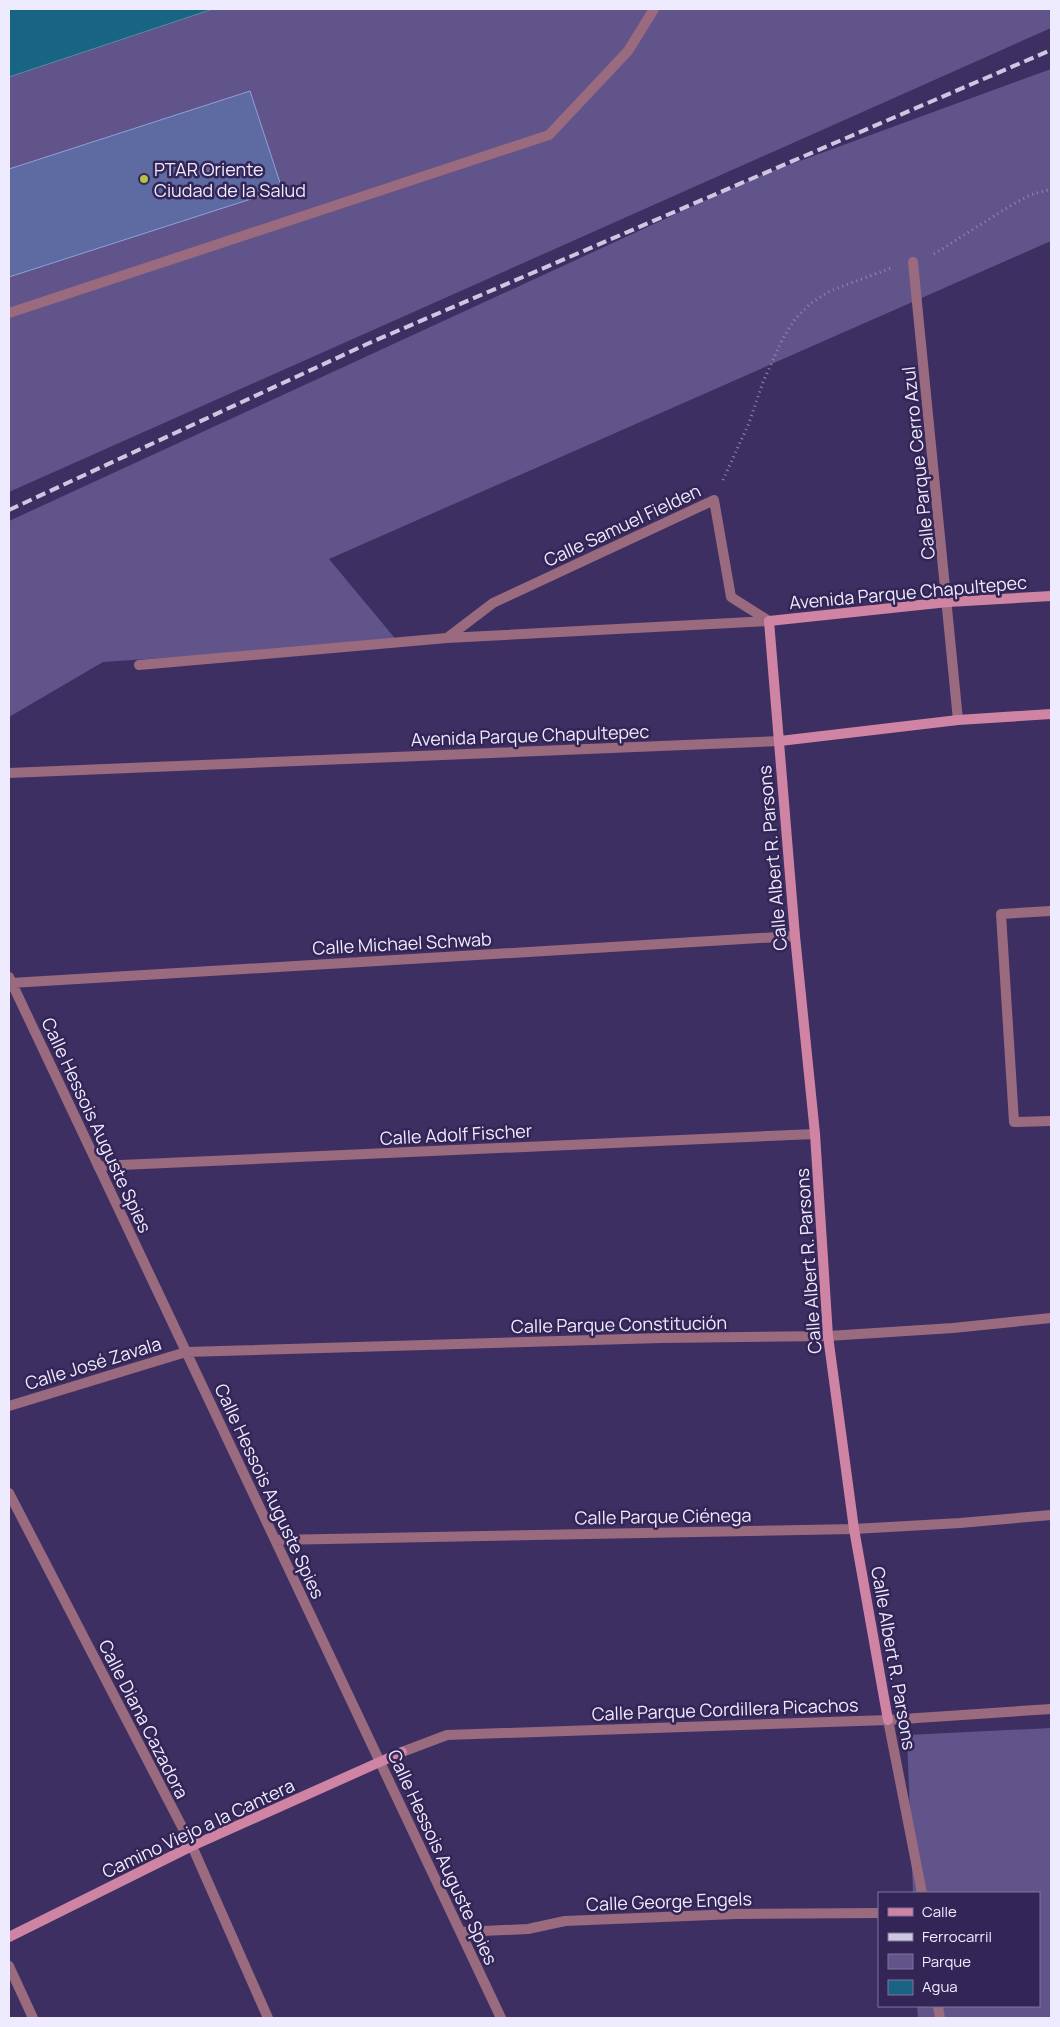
<svg xmlns="http://www.w3.org/2000/svg" width="1060" height="2027" viewBox="0 0 1060 2027" font-family="Manrope,sans-serif">
	<style>
		.green { fill: #61548a }
		.water { fill: #196385; stroke: #598ca9 }
		.building { fill: #5e6aa2; stroke: #919fd9 }
		.lines { fill: none; stroke-linecap: round; stroke-linejoin: round }
		.path { stroke: #9289ad; stroke-width: 3; stroke-dasharray: 1 4; stroke-linecap: butt }
		.lane { stroke: #9a6a7e; stroke-width: 10 }
		.street { stroke: #9a6a7e; stroke-width: 10 }
		.secondary { stroke: #d084a3; stroke-width: 10 }
		.rail { stroke: #cdc8e1; stroke-width: 4; stroke-dasharray: 10 5; stroke-linecap: butt }
		.poi-dot { fill: #b7c148; stroke: #332556; stroke-width: 2 }
		.labels { text-anchor: middle; dominant-baseline: central; stroke-width: 5; stroke-linejoin: round; paint-order: stroke }
		.poi-label { font-size: 18px; fill: #eeebfe; stroke: #332556; text-anchor: start }
		.street-label { font-size: 18px; fill: #eeebfe; stroke: #332556 }
	</style>
	<rect width="100%" height="100%" fill="#3d2f62"/>
	<path class="green" d="M 213,9 L 1051,9 L 1051,28 L 9,492 L 9,77 Z
		M 1051,69 L 1051,241 L 329,559 L 398,642 L 103,662 L 9,717 L 9,521 L 756,177 Z
		M 1051,1728 L 1051,2018 L 918,2018 L 917,2006 L 1039,2006 L 1039,1893 L 913,1893 L 907,1735 Z"/>
	<path class="water" d="M 9,9 L 213,9 L 9,77 Z"/>
	<path class="building" d="M 250,91 L 282,189 L 9,277 L 9,169 Z"/>
	<g class="lines">
		<path class="path" d="M 934,254 L 1010,206 L 1030,195 L 1051,189
			M 723,480 L 749,423 L 763,382 L 782,340 L 795,319 L 811,303 L 830,291 L 891,268"/>
		<path class="lane" d="M 9,313 L 549,135 L 628,51 L 654,9"/>
		<path class="street" d="M 913,262 L 958,720
			M 447,638 L 493,603 L 714,500 L 731,597 L 769,621
			M 139,665 L 447,638 L 769,621
			M 9,773 L 780,741
			M 1051,911 L 1001,914 L 1014,1122 L 1051,1121
			M 9,977 L 501,2018
			M 9,985 L 11,983 L 795,936
			M 98,1166 L 815,1134
			M 9,1406 L 186,1352 L 661,1338 L 828,1336 L 953,1328 L 1051,1318
			M 9,1493 L 192,1846 L 268,2018
			M 275,1540 L 854,1529 L 960,1523 L 1051,1515
			M 888,1720 L 922,1893
			M 402,1752 L 447,1735 L 888,1720 L 1051,1709
			M 461,1932 L 528,1929 L 565,1921 L 736,1914 L 879,1913
			M 9,1966 L 33,2018
			M 938,2006 L 940,2018"/>
		<path class="secondary" d="M 780,741 L 958,720 L 1051,714
			M 888,1720 L 854,1529 L 828,1336 L 815,1134 L 795,936 L 769,621 L 948,602 L 1051,596
			M 9,1937 L 192,1846 L 402,1752"/>
		<path class="rail" d="M 9,510 L 367,344 L 1051,50"/>
	</g>
	<circle class="poi-dot" cx="144" cy="179" r="5"/>
	<g class="labels">
		<g class="poi-label">
			<text x="154" y="169">PTAR Oriente<tspan x="154" dy="21">Ciudad de la Salud</tspan></text>
		</g>
		<g class="street-label">
			<text transform="translate(918 463) rotate(-96)">Calle Parque Cerro Azul</text>
			<text transform="translate(622 525) rotate(-25)">Calle Samuel Fielden</text>
			<text transform="translate(908 592) rotate(-5)">Avenida Parque Chapultepec</text>
			<text transform="translate(530 735) rotate(-2)">Avenida Parque Chapultepec</text>
			<text transform="translate(772 858) rotate(-95)">Calle Albert R. Parsons</text>
			<text transform="translate(402 943) rotate(-3)">Calle Michael Schwab</text>
			<text transform="translate(97 1125) rotate(65)">Calle Hessois Auguste Spies</text>
			<text transform="translate(456 1134) rotate(-3)">Calle Adolf Fischer</text>
			<text transform="translate(808 1261) rotate(-94)">Calle Albert R. Parsons</text>
			<text transform="translate(619 1324) rotate(-1)">Calle Parque Constitución</text>
			<text transform="translate(93 1363) rotate(-17)">Calle José Zavala</text>
			<text transform="translate(270 1491) rotate(65)">Calle Hessois Auguste Spies</text>
			<text transform="translate(663 1516) rotate(-1)">Calle Parque Ciénega</text>
			<text transform="translate(894 1658) rotate(80)">Calle Albert R. Parsons</text>
			<text transform="translate(725 1709) rotate(-2)">Calle Parque Cordillera Picachos</text>
			<text transform="translate(144 1719) rotate(63)">Calle Diana Cazadora</text>
			<text transform="translate(198 1828) rotate(-25)">Camino Viejo a la Cantera</text>
			<text transform="translate(443 1857) rotate(65)">Calle Hessois Auguste Spies</text>
			<text transform="translate(669 1901) rotate(-2)">Calle George Engels</text>
		</g>
	</g>
	<rect width="1060" height="2027" fill="none" stroke="#eeebfe" stroke-width="20"/>
	<rect x="878" y="1892" width="162" height="115" fill="#332556" stroke="#7e7499"/>
	<rect x="888" y="1908" width="25" height="8" fill="#d084a3" stroke="#7e7499"/>
	<text x="922" y="1917" font-size="15" fill="#eeebfe">Calle</text>
	<rect x="888" y="1933" width="25" height="8" fill="#cdc8e1" stroke="#7e7499"/>
	<text x="922" y="1942" font-size="15" fill="#eeebfe">Ferrocarril</text>
	<rect x="888" y="1954" width="25" height="15" fill="#61548a" stroke="#7e7499"/>
	<text x="922" y="1967" font-size="15" fill="#eeebfe">Parque</text>
	<rect x="888" y="1980" width="25" height="15" fill="#196385" stroke="#7e7499"/>
	<text x="922" y="1992" font-size="15" fill="#eeebfe">Agua</text>
</svg>
